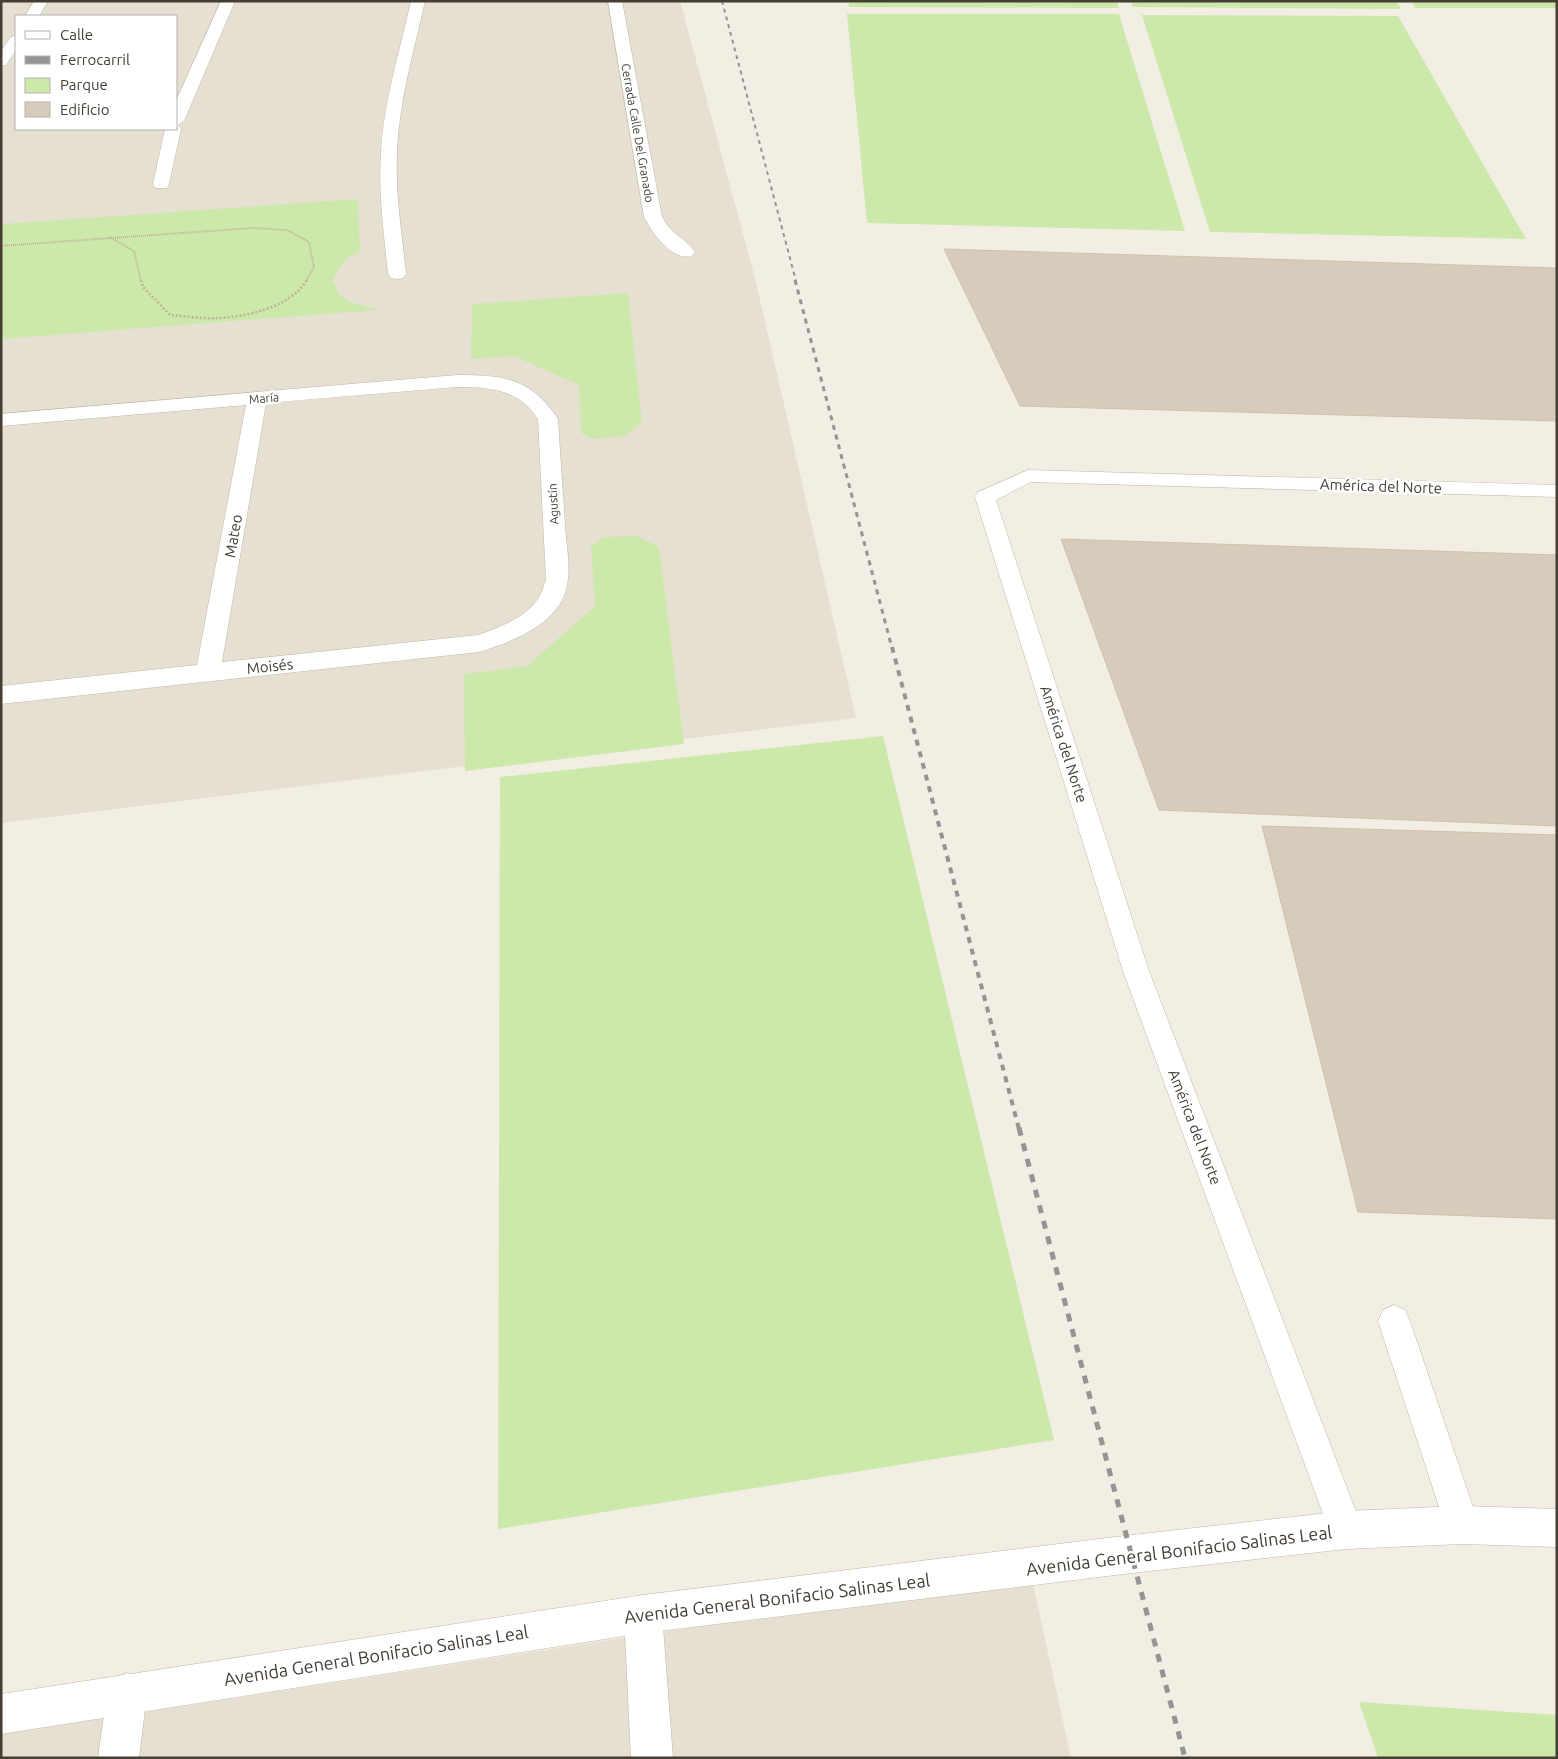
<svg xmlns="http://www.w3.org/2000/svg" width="1558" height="1759" viewBox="0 0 1558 1759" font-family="Ubuntu,sans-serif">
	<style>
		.residential { fill: #e6e0d2; fill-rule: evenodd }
		.green { fill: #cde8ab }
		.building { fill: #d7ccbc; stroke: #cfc1ac }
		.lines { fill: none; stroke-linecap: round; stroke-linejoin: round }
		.service-casing { stroke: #c1b8a9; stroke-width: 1 }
		.minor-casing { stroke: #c1b8a9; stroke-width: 1 }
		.tertiary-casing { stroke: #c1b8a9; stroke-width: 1 }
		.path-far1 { stroke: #c0b197; stroke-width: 2; stroke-dasharray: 1 1; stroke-linecap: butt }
		.path { stroke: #c0b197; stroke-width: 2.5; stroke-dasharray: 2 2; stroke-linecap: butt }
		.service { fill: #fff; fill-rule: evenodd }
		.minor { fill: #fff; fill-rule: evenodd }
		.tertiary { fill: #fff; fill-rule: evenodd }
		.rail-far3 { stroke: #949494; stroke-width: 2; stroke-dasharray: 4 4; stroke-linecap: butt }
		.rail-far2 { stroke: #949494; stroke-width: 3; stroke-dasharray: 5 5; stroke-linecap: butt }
		.rail-far1 { stroke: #949494; stroke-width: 4; stroke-dasharray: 6 6; stroke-linecap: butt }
		.rail { stroke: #949494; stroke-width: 5; stroke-dasharray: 8 8; stroke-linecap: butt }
		.labels { text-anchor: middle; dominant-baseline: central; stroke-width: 5; stroke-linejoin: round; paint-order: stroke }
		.far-street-label { font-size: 12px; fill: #443e34; stroke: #fff }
		.street-label { font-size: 15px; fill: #443e34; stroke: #fff }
		.near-street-label { font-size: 18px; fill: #443e34; stroke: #fff }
	</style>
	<rect width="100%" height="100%" fill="#f2eee4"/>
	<path class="residential" d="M 1,1 L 680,1 L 755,278 L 856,718 L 1,823 ZM 16,16 L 176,16 L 176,129 L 16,129 Z
		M 1031,1575 L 1071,1758 L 1,1758 L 1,1734 Z"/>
	<path class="green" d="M 848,1 L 1117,1 L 1119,8 L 849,7 Z
		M 1131,1 L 1396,1 L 1401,9 L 1133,7 Z
		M 1411,1 L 1557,1 L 1557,8 L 1415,8 Z
		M 847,14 L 1119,14 L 1185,231 L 867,223 Z
		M 1142,15 L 1398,16 L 1526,239 L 1210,232 Z
		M 358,199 L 360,251 C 345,260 339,264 333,281 L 340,296 L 351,302 L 377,310 L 1,339 L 1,224 Z
		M 628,293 L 642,422 L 625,436 L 592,439 L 581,433 L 579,385 L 514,356 L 471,359 L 472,304 Z
		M 637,536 L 659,547 L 684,744 L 465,771 L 464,674 L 527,666 L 595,606 L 591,546 L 604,537 Z
		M 883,736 L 1054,1440 L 498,1529 L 500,777 Z
		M 1359,1702 L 1557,1715 L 1557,1758 L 1378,1758 Z"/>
	<path class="building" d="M 944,249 L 1557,268 L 1557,421 L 1020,406 Z
		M 1061,539 L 1557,555 L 1557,826 L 1159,810 Z
		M 1262,826 L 1557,835 L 1557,1219 L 1358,1212 Z"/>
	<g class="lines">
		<defs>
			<path id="service" d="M 1028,470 L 1557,485 L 1557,497 L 1031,482 L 996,500 L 1149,971 L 1363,1530 L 1358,1542 L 1346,1547 L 1334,1542 L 1329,1530 L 1123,971 L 975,497 L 978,492 Z
				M 1394,1305 L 1405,1310 L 1410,1321 L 1479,1525 L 1474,1537 L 1462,1542 L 1450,1537 L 1445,1525 L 1378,1321 L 1383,1310 Z"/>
			<path id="minor" d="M 34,1 L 48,1 L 39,16 L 25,16 Z
				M 221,1 L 235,1 L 184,121 L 178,125 L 181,129 L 169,184 L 167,188 L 155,188 L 153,184 L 165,129 L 176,129 L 176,101 Z
				M 411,1 L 425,1 C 414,51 399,101 397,152 C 395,193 402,234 406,274 L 403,278 L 397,279 L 391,278 L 388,274 C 384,233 378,192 381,152 C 384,100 400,51 411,1 Z
				M 608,1 L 622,1 L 662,217 C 672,236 686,238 695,252 L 692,256 C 671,261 653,233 644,217 Z
				M 16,36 L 16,50 L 6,65 L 1,66 L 1,51 L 11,37 Z
				M 457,375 C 504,375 531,378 558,419 C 560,455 563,490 565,526 C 566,543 570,562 568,579 C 564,623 514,641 479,652 L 1,704 L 1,686 L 197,665 L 246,405 L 1,426 L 1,414 ZM 457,387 C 490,387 518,389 538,419 L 546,580 C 544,585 543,590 540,595 C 529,617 500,627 478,635 L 222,662 L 266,403 Z
				M 643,1595 L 657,1600 L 662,1614 L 673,1758 L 631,1758 L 624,1614 L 629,1600 Z
				M 127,1673 L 141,1679 L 147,1693 L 139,1758 L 98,1758 L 107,1693 L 113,1679 Z"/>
			<path id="tertiary" d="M 1462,1506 L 1557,1509 L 1557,1547 L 1462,1544 L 1346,1549 L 1132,1573 L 643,1633 L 1,1734 L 1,1694 L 643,1595 L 1132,1535 L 1346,1511 Z"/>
		</defs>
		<use href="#service" class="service-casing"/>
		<use href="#minor" class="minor-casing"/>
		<use href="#tertiary" class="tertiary-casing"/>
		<path class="path-far1" d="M 109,237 L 111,238
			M 111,238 L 134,251 L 141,281
			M 111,238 L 253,228 L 287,230 L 309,242 L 314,267 L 306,281
			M 1,246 L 111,238"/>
		<path class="path" d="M 141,280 L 143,287 L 170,315 C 185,316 202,319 217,318 C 247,317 291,307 307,280"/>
		<use href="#service" class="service"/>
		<use href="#minor" class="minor"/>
		<use href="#tertiary" class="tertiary"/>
		<path class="rail-far3" d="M 722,1 L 796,281"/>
		<path class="rail-far2" d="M 795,280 L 892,648"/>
		<path class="rail-far1" d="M 892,647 L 1019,1129"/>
		<path class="rail" d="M 1019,1128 L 1185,1758"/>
	</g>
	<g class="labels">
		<g class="far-street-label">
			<text transform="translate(638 133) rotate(80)">Cerrada Calle Del Granado</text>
			<text transform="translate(264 398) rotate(-5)">María</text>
			<text transform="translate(553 504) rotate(-93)">Agustín</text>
		</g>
		<g class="street-label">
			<text transform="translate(1381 486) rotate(2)">América del Norte</text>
			<text transform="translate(233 536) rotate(-80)">Mateo</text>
			<text transform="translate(270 666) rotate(-6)">Moisés</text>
			<text transform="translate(1064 744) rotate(72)">América del Norte</text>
			<text transform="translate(1195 1127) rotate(69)">América del Norte</text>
		</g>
		<g class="near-street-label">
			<text transform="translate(1179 1550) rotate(-7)">Avenida General Bonifacio Salinas Leal</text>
			<text transform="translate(777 1598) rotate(-7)">Avenida General Bonifacio Salinas Leal</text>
			<text transform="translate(376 1655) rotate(-9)">Avenida General Bonifacio Salinas Leal</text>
		</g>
	</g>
	<rect width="1558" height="1759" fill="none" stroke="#443e34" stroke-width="5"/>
	<rect x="15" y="15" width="162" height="115" fill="#ffffff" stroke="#b4b2ae"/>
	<rect x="25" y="31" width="25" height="8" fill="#ffffff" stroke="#b4b2ae"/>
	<text x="60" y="40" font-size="15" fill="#443e34">Calle</text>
	<rect x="25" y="56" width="25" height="8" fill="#949494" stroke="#b4b2ae"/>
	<text x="60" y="65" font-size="15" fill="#443e34">Ferrocarril</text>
	<rect x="25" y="78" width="25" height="15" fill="#cde8ab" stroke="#b4b2ae"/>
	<text x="60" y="90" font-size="15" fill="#443e34">Parque</text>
	<rect x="25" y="102" width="25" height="15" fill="#d7ccbc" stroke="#b4b2ae"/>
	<text x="60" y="115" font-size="15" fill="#443e34">Edificio</text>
</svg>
